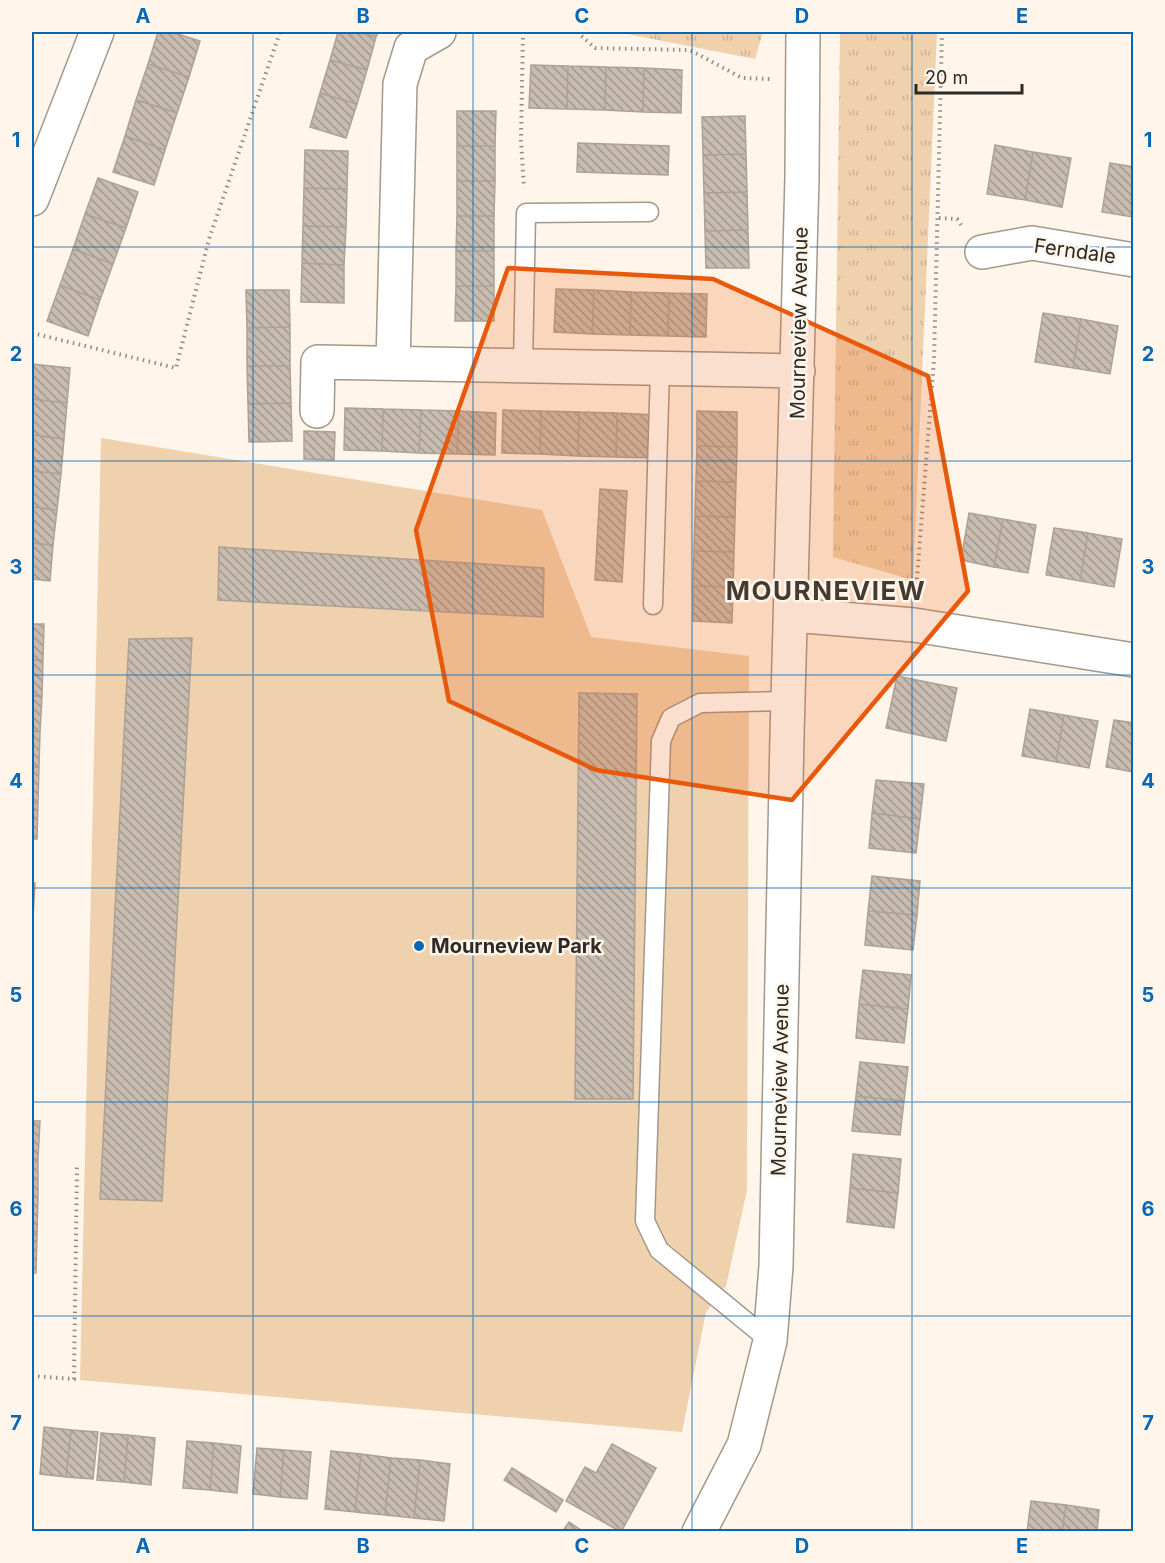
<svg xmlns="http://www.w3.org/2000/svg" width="1165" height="1563" viewBox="0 0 1165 1563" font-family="Inter,sans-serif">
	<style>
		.grass { fill: url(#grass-tufts) }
		.garden { fill: #efd1ae }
		.building { fill: url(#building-back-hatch); stroke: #ada195; stroke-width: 1.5 }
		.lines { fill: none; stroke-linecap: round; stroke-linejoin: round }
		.lane-casing { stroke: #a3988b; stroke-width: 21 }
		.street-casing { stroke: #a3988b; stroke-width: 36 }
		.path { stroke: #918a83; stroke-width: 4; stroke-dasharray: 1.5 4.5; stroke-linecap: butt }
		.lane { stroke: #fff; stroke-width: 18 }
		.street { stroke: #fff; stroke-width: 33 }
		.marked { fill: #e8590c; fill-opacity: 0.2; stroke: #e8590c; stroke-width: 4.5; stroke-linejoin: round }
		.grid { fill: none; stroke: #0667b4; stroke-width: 1.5; stroke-opacity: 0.55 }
		.poi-dot { fill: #0667b4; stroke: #fff5ea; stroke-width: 2 }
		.labels { text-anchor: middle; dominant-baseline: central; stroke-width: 5; stroke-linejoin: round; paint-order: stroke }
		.street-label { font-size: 20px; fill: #2d2924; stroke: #fff5ea }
		.poi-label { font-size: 20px; font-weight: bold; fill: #2d2924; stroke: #fff5ea; text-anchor: start }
		.district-label { font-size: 26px; font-weight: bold; letter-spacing: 1.5px; fill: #443a30; stroke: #fff5ea }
		.neatline { fill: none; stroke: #0667b4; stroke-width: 2 }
		.grid-label { font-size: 20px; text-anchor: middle; font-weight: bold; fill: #0667b4 }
	</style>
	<defs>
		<pattern id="grass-tufts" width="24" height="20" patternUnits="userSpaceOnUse" patternTransform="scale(1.5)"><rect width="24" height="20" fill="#efd1ae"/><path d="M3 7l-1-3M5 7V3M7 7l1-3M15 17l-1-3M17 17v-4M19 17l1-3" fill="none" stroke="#cdb396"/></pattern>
		<pattern id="building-back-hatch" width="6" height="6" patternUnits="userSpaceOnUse" patternTransform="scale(1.5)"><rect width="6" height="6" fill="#c7bcaf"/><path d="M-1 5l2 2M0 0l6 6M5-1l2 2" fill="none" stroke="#a2998e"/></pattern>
	</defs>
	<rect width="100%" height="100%" fill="#fff5ea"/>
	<path class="grass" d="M 617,32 L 763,32 L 755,59 Z
		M 840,32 L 937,32 L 913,580 L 833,557 Z"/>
	<path class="garden" d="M 101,438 L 542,510 L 591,637 L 749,656 L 747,1190 L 726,1286 L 706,1312 L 682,1432 L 80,1380 Z"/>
	<path class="building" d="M 158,32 L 171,32 L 200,41 L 189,77 L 148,64 Z
		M 338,32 L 358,32 L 376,37 L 367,70 L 330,60 Z
		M 358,32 L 378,32 L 376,37 Z
		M 330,60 L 367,70 L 357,104 L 320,93 Z
		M 148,64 L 189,77 L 177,113 L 136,100 Z
		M 531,65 L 568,66 L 567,109 L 529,108 Z
		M 568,66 L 606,67 L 605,110 L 567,109 Z
		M 606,67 L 644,68 L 643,112 L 605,110 Z
		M 644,68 L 682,70 L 681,113 L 643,112 Z
		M 320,93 L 357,104 L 346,138 L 310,127 Z
		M 136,100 L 177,113 L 165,150 L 125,136 Z
		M 457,111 L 496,111 L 495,146 L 457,146 Z
		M 745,116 L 746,154 L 703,155 L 702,117 Z
		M 125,136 L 165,150 L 154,185 L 113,172 Z
		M 578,143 L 669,146 L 668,175 L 577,172 Z
		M 995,145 L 1033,152 L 1025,200 L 987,194 Z
		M 457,146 L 495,146 L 495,181 L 457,181 Z
		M 305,150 L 348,151 L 347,189 L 304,188 Z
		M 1033,152 L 1071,158 L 1062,207 L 1025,200 Z
		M 746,154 L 747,192 L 704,193 L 703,155 Z
		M 1110,163 L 1134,167 L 1134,217 L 1102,212 Z
		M 98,178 L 138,192 L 126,228 L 85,214 Z
		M 457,181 L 495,181 L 494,216 L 457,216 Z
		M 304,188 L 347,189 L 346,227 L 303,226 Z
		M 747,192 L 748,230 L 705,231 L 704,193 Z
		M 85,214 L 126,228 L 113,264 L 73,249 Z
		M 457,216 L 494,216 L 494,251 L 456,251 Z
		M 303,226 L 346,227 L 344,265 L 302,263 Z
		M 748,230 L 749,268 L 706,268 L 705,231 Z
		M 73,249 L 113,264 L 100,300 L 60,285 Z
		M 456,251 L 494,251 L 494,286 L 456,286 Z
		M 302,263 L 344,265 L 344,303 L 301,302 Z
		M 60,285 L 100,300 L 88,336 L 47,321 Z
		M 456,286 L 494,286 L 494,321 L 455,321 Z
		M 556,289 L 594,290 L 592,334 L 554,332 Z
		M 246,290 L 289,290 L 290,327 L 247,328 Z
		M 594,290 L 631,292 L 630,335 L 592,334 Z
		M 631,292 L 669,293 L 668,336 L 630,335 Z
		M 669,293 L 707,294 L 706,337 L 668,336 Z
		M 1043,313 L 1081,319 L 1073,368 L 1035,362 Z
		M 1081,319 L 1118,326 L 1110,374 L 1073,368 Z
		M 290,327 L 290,366 L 247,366 L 247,328 Z
		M 32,364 L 70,368 L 67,403 L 32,399 Z
		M 247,366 L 290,366 L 291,403 L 248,404 Z
		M 32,399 L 67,403 L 64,439 L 32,435 Z
		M 291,403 L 292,441 L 249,442 L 248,404 Z
		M 345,408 L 383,409 L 382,451 L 344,450 Z
		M 383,409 L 421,410 L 419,453 L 382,451 Z
		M 421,410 L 459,411 L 457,454 L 419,453 Z
		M 503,410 L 541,411 L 540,454 L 502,453 Z
		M 459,411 L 496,413 L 495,455 L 457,454 Z
		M 541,411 L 579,412 L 578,456 L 540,454 Z
		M 697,411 L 737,412 L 737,447 L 697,446 Z
		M 579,412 L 617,413 L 616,457 L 578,456 Z
		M 617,413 L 655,415 L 654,458 L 616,457 Z
		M 304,431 L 335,432 L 334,460 L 304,459 Z
		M 32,435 L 64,439 L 61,474 L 32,471 Z
		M 697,446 L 737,447 L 736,482 L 696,481 Z
		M 32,471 L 61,474 L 57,510 L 32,507 Z
		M 696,481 L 736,482 L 735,517 L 695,516 Z
		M 600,489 L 627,491 L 622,582 L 595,580 Z
		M 32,507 L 57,510 L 53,545 L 32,543 Z
		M 969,513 L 1003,519 L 994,567 L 961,560 Z
		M 695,516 L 735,517 L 734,552 L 694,551 Z
		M 1003,519 L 1036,525 L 1028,573 L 994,567 Z
		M 1054,528 L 1088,533 L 1080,581 L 1046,575 Z
		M 1088,533 L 1122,539 L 1114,587 L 1080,581 Z
		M 32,543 L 53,545 L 50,581 L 32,579 Z
		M 219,547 L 544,568 L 543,617 L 218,600 Z
		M 694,551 L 734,552 L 733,587 L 693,586 Z
		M 693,586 L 733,587 L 732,623 L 693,621 Z
		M 32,624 L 44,624 L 43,660 L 32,660 Z
		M 192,638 L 162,1201 L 100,1199 L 129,639 Z
		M 32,660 L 43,660 L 42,696 L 32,696 Z
		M 897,676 L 957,688 L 946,741 L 886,728 Z
		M 579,693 L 637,694 L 633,1099 L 575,1099 Z
		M 32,696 L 42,696 L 40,732 L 32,731 Z
		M 1030,709 L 1064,715 L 1056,762 L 1022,756 Z
		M 1064,715 L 1098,721 L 1089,768 L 1056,762 Z
		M 1114,720 L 1134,723 L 1134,772 L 1106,767 Z
		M 32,731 L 40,732 L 39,767 L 32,767 Z
		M 32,767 L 39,767 L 38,803 L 32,803 Z
		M 876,780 L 924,784 L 920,819 L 872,813 Z
		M 32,803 L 38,803 L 37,839 L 32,839 Z
		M 872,813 L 920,819 L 916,853 L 869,848 Z
		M 872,876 L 920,881 L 917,915 L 868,911 Z
		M 32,883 L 35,883 L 33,919 L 32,919 Z
		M 868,911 L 917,915 L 913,950 L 865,945 Z
		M 863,970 L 911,975 L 908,1009 L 859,1004 Z
		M 859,1004 L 908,1009 L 904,1043 L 856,1038 Z
		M 860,1062 L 908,1067 L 904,1101 L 856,1096 Z
		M 856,1096 L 904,1101 L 900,1135 L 852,1131 Z
		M 32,1121 L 40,1121 L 38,1159 L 32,1159 Z
		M 853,1154 L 901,1159 L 898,1193 L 850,1188 Z
		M 32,1159 L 38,1159 L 38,1197 L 32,1197 Z
		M 850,1188 L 898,1193 L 894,1228 L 847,1222 Z
		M 32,1197 L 38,1197 L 37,1235 L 32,1234 Z
		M 32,1234 L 37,1235 L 36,1273 L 32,1273 Z
		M 44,1427 L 71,1430 L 66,1477 L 40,1474 Z
		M 71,1430 L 98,1432 L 93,1479 L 66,1477 Z
		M 101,1433 L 128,1435 L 124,1482 L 97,1480 Z
		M 128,1435 L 155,1438 L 151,1485 L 124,1482 Z
		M 187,1441 L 214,1443 L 210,1490 L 183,1488 Z
		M 214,1443 L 241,1446 L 237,1493 L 210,1490 Z
		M 612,1444 L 656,1468 L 621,1532 L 566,1501 L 585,1467 L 596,1473 Z
		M 257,1448 L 284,1450 L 280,1497 L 253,1494 Z
		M 284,1450 L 311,1452 L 307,1499 L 280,1497 Z
		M 331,1451 L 361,1454 L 355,1512 L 325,1509 Z
		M 361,1454 L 391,1458 L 385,1515 L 355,1512 Z
		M 391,1458 L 420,1460 L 414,1518 L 385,1515 Z
		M 420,1460 L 450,1464 L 444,1521 L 414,1518 Z
		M 512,1468 L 563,1500 L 556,1512 L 504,1480 Z
		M 1031,1501 L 1066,1505 L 1062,1532 L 1027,1532 Z
		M 1066,1505 L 1099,1510 L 1097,1532 L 1062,1532 Z
		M 569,1522 L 584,1532 L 562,1532 Z"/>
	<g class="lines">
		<defs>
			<path id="lane" d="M 523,366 L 526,213 L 649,212
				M 653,605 L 660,369
				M 770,1341 L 659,1250 L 645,1221 L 661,741 L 671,718 L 700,703 L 788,701"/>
			<path id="street" d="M 32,199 L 97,32
				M 982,252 L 1032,243 L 1134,260
				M 393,363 L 400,84 L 411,48 L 439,32
				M 317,411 L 318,362 L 798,371
				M 792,615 L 914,625 L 1134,660
				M 699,1532 L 744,1445 L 770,1341 L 776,1266 L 787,736 L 802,177 L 803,32"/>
		</defs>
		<use href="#lane" class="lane-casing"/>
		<use href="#street" class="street-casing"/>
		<path class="path" d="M 523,32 L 521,140 L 524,188
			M 577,32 L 595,48 L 690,50 L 742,78 L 770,79
			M 939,218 L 957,219 L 961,225
			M 32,333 L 176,368 L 209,239 L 280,32
			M 916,591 L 934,360 L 942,32
			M 32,1376 L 74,1379 L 77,1167"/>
		<use href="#lane" class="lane"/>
		<use href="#street" class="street"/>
	</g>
	<path class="marked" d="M 508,268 L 713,279 L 928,376 L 968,591 L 792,800 L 596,770 L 449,701 L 416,530 Z"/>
	<path class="grid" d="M 253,32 L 253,1532M 473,32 L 473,1532M 692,32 L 692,1532M 912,32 L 912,1532M 32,247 L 1134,247M 32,461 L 1134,461M 32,675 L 1134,675M 32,888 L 1134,888M 32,1102 L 1134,1102M 32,1316 L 1134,1316"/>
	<circle class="poi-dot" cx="419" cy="946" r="6"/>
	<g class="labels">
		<g class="street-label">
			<text transform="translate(1075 251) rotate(8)">Ferndale</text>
			<text transform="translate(799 323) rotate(-89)">Mourneview Avenue</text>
			<text transform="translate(780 1080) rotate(-89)">Mourneview Avenue</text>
		</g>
		<g class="poi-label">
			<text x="431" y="946">Mourneview Park</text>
		</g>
		<g class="district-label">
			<text x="826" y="590">MOURNEVIEW</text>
		</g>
	</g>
	<rect width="1165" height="1563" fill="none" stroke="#fff5ea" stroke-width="66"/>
	<path d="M916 84v9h106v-9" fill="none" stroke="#2d2924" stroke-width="3"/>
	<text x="925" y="84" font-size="18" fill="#2d2924" stroke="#fff5ea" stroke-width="4.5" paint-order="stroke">20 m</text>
	<rect x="33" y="33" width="1099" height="1497" class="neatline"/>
	<g class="grid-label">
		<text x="143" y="23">A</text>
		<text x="363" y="23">B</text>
		<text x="582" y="23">C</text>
		<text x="802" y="23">D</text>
		<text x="1022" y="23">E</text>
		<text x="16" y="147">1</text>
		<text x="1148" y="147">1</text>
		<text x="16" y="361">2</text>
		<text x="1148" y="361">2</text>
		<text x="16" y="574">3</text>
		<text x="1148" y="574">3</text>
		<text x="16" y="788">4</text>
		<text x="1148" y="788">4</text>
		<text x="16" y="1002">5</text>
		<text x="1148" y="1002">5</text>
		<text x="16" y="1216">6</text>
		<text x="1148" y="1216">6</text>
		<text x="16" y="1430">7</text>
		<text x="1148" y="1430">7</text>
		<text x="143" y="1553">A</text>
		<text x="363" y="1553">B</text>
		<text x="582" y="1553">C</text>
		<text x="802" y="1553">D</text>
		<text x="1022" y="1553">E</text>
	</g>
</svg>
